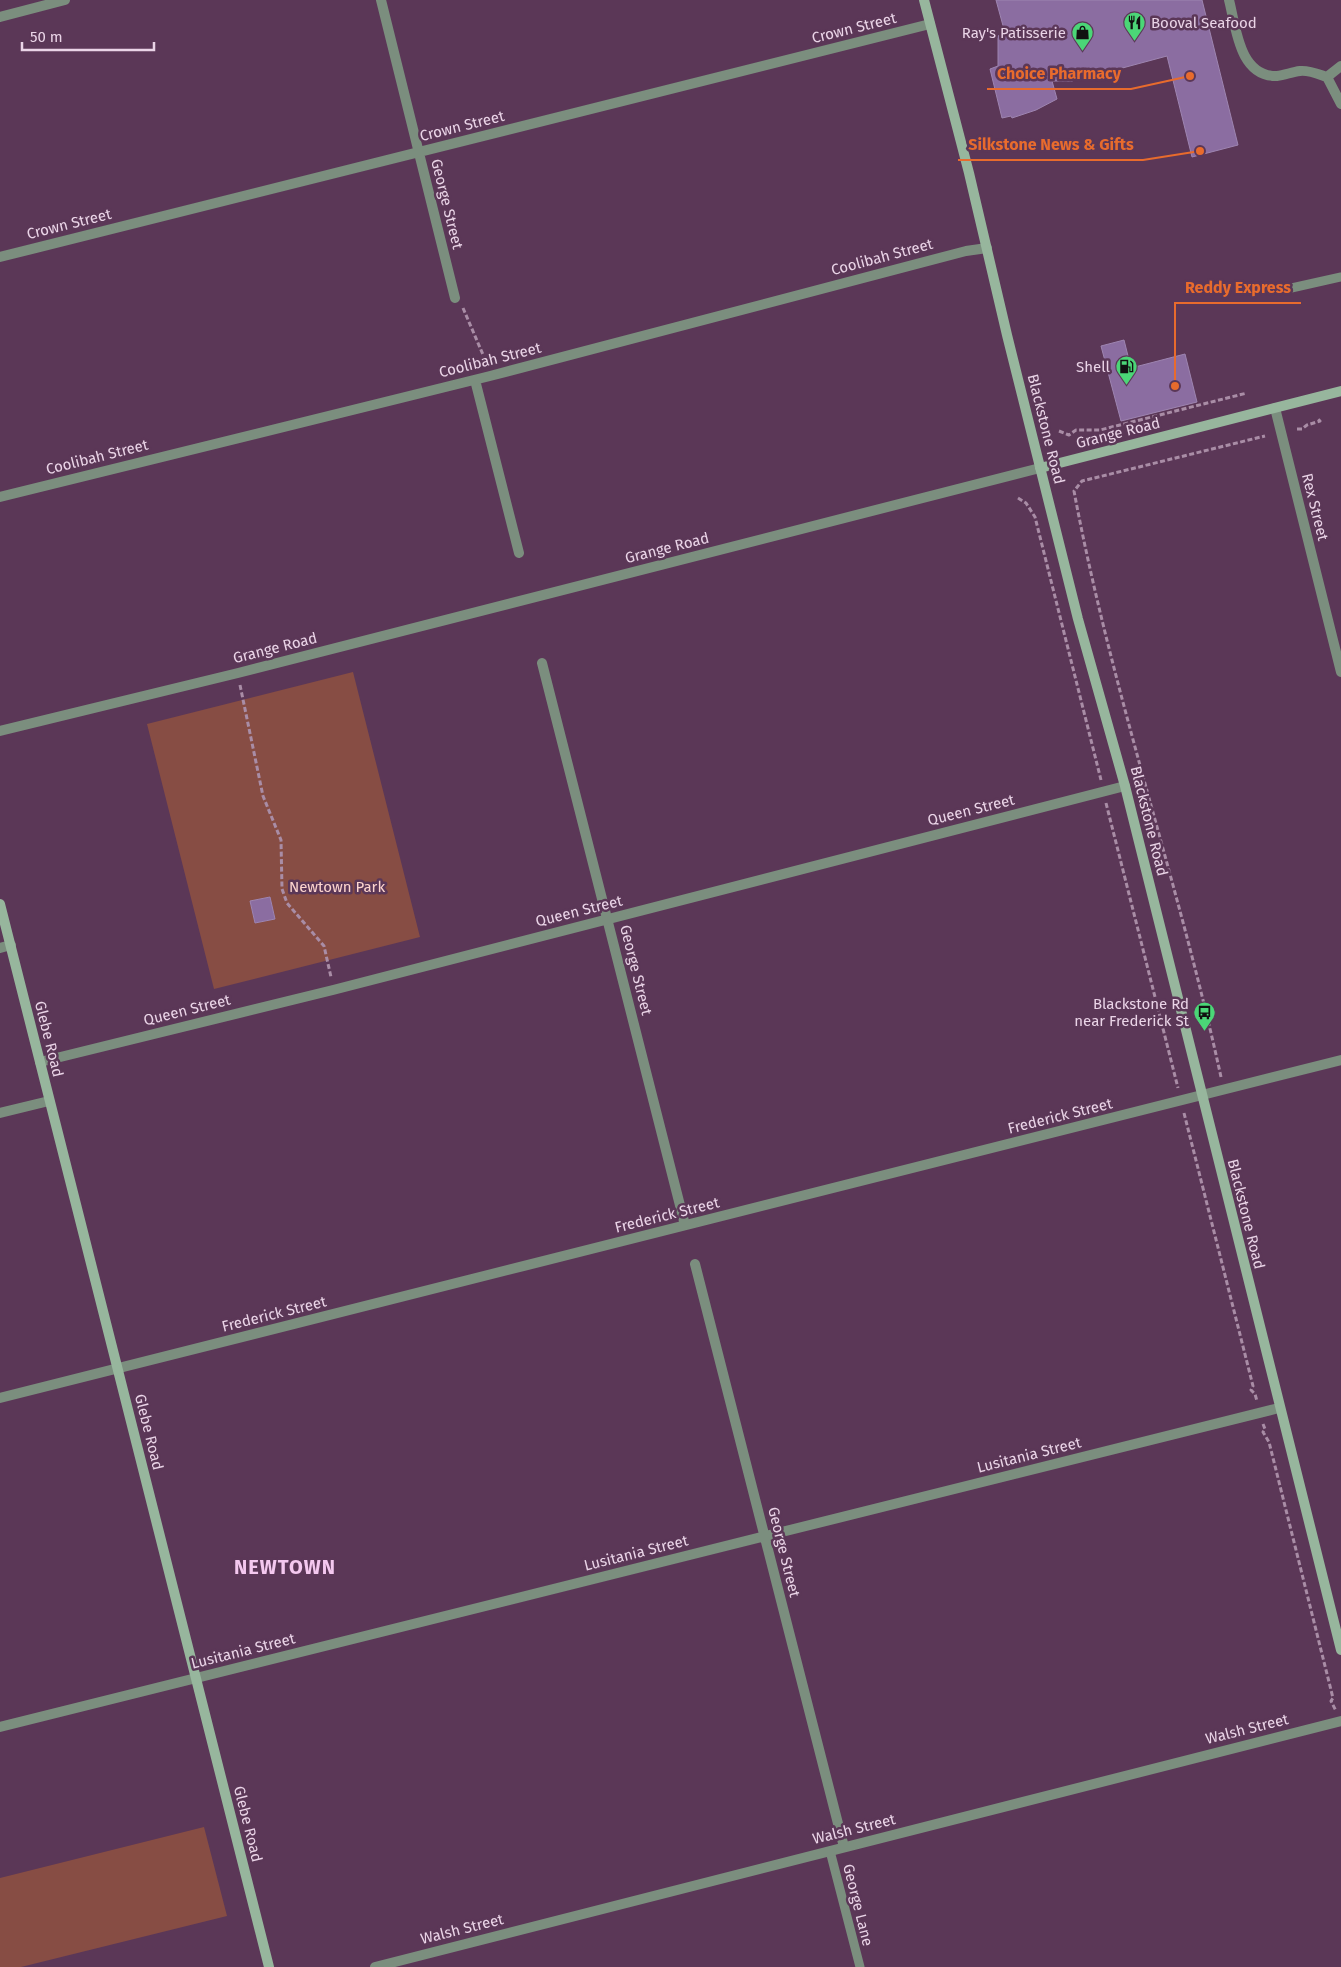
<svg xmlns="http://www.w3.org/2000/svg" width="1341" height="1967" viewBox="0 0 1341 1967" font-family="'Fira Sans',sans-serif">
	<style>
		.green { fill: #874d44; fill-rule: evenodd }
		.building { fill: #8b6da1; stroke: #9e85b1 }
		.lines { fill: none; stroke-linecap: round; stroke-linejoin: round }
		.path { stroke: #a98da6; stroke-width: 3; stroke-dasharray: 5 2.5; stroke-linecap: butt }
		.lane { stroke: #7b8e7e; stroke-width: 9 }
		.street { stroke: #7b8e7e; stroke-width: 10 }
		.secondary { stroke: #97b69d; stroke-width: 10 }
		.labels { text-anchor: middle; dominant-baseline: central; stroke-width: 5; stroke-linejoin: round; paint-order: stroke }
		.poi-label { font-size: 15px; fill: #ead4e7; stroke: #5b3757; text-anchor: end }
		.street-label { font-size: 15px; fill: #ead4e7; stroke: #5b3757 }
		.park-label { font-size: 15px; fill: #fdd5ce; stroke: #5b3757 }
		.district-label { font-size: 20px; font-weight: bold; letter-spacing: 1px; fill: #f4c8ef; stroke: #5b3757 }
		.leader { fill: none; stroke: #e86b2d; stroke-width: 2 }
		.callout-dot { fill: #e86b2d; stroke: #5b3757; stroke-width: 2 }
		.callout-label { font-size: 16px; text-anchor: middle; font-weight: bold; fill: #e86b2d; stroke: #5b3757; stroke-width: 5; stroke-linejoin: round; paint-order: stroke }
	</style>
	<rect width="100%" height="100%" fill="#5b3757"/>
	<path class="green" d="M 353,672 L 420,937 L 214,989 L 147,724 ZM 270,897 L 275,919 L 255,923 L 250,902 Z
		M 204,1827 L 227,1916 L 21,1967 L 0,1967 L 0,1878 Z"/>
	<path class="building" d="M 996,0 L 1202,0 L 1238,145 L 1192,157 L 1167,56 L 1089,77 L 1088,74 L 1072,81 L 1052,81 L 1057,99 L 1036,110 L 1012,118 L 1011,116 L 1002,118 L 990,69 L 998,66 L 998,36 L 1005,33 Z
		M 1124,340 L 1131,368 L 1185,354 L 1197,402 L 1121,421 L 1101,346 Z
		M 270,897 L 275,919 L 255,923 L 250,901 Z"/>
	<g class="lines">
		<path class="path" d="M 463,308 L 487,364
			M 1297,429 L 1302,429 L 1307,425 L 1320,421 L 1318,419
			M 1059,431 L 1069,435 L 1076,430 L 1100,430 L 1247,393
			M 1018,498 L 1026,503 L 1035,517 L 1101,780
			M 240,685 L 263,796 L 281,840 L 282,889 L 287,903 L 324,946 L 331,977
			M 1106,803 L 1178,1088
			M 1221,1077 C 1178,880 1111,689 1074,491 L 1082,481 L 1265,436
			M 1184,1113 L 1253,1386 L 1251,1390 L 1255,1394 L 1257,1401
			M 1263,1424 L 1265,1429 L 1263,1432 L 1269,1442 L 1333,1698 L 1331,1701 L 1336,1711"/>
		<path class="lane" d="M 1287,289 L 1341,277
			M 830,1851 L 860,1967"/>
		<path class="street" d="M 381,0 L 455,298
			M 1229,0 C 1236,27 1239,77 1277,76 C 1285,75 1292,72 1300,71 C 1309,70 1318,74 1327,77 L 1341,104
			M 0,17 L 65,0
			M 1327,77 L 1341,66
			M 0,257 L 930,24
			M 475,380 L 519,553
			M 1275,408 L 1341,672
			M 0,497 L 490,376 L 966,251 L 987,248
			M 542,663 L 685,1225
			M 0,731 L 238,673 L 1040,468
			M 0,948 L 11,945
			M 40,1062 L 333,990 L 1125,786
			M 0,1113 L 49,1101
			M 695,1264 L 844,1847
			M 0,1398 L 1341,1060
			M 0,1727 L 1279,1408
			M 375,1967 L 1341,1721"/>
		<path class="secondary" d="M 924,0 L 969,173 L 1007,335 L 1078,619 L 1125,786 L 1341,1650
			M 1040,468 L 1341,391
			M 0,904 L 269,1967"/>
	</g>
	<defs>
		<symbol id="restaurant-pin" viewBox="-11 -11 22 30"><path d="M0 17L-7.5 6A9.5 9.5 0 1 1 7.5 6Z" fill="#4bd677" stroke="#5b3757"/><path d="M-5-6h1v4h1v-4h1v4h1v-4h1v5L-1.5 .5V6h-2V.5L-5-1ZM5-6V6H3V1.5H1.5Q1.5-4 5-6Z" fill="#111"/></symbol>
		<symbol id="shop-pin" viewBox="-11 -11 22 30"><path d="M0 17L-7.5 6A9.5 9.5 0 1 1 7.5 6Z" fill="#4bd677" stroke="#5b3757"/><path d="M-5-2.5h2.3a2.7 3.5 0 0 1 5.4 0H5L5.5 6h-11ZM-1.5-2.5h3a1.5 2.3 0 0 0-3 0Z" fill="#111"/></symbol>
		<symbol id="fuel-pin" viewBox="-11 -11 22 30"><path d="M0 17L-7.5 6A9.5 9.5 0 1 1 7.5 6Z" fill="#4bd677" stroke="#5b3757"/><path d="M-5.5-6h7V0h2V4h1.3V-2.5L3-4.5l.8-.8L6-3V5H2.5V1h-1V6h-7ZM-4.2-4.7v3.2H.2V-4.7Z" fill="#111"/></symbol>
		<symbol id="bus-pin" viewBox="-11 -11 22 30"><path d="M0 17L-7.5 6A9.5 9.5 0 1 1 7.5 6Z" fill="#4bd677" stroke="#5b3757"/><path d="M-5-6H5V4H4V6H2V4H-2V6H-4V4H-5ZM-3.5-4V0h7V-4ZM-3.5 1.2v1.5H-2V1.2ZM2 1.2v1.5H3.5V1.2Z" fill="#111"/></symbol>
	</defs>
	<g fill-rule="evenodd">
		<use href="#restaurant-pin" x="1122" y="10" width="25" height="34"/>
		<use href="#shop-pin" x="1070" y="20" width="25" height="34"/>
		<use href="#fuel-pin" x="1114" y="354" width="25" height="34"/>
		<use href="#bus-pin" x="1192" y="1000" width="25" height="34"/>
	</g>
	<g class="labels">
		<g class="poi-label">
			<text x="1151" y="23" text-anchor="start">Booval Seafood</text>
			<text x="1066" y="33">Ray's Patisserie</text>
			<text x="1110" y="367">Shell</text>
			<text x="1189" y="1004">Blackstone Rd<tspan x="1189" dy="17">near Frederick St</tspan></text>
		</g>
		<g class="street-label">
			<text transform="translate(854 28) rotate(-14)">Crown Street</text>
			<text transform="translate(462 126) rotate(-14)">Crown Street</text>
			<text transform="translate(447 204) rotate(76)">George Street</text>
			<text transform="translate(69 224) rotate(-14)">Crown Street</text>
			<text transform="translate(882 257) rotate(-15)">Coolibah Street</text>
			<text transform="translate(490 360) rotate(-14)">Coolibah Street</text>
			<text transform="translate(1046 429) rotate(76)">Blackstone Road</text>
			<text transform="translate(1118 433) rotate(-14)">Grange Road</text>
			<text transform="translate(97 457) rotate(-14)">Coolibah Street</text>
			<text transform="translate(1315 507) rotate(76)">Rex Street</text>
			<text transform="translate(667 548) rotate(-14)">Grange Road</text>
			<text transform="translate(275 648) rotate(-14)">Grange Road</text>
			<text transform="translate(971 810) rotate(-14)">Queen Street</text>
			<text transform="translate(1149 821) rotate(76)">Blackstone Road</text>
			<text transform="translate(579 911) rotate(-14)">Queen Street</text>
			<text transform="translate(636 970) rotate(76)">George Street</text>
			<text transform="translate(187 1010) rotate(-14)">Queen Street</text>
			<text transform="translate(49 1039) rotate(76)">Glebe Road</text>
			<text transform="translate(1060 1116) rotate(-14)">Frederick Street</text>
			<text transform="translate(1246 1214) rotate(76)">Blackstone Road</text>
			<text transform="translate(667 1215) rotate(-14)">Frederick Street</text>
			<text transform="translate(274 1314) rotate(-14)">Frederick Street</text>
			<text transform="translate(149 1432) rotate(76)">Glebe Road</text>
			<text transform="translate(1029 1455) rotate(-14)">Lusitania Street</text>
			<text transform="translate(784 1552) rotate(76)">George Street</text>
			<text transform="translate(636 1553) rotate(-14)">Lusitania Street</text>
			<text transform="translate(243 1651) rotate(-14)">Lusitania Street</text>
			<text transform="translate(1247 1729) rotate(-14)">Walsh Street</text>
			<text transform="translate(248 1824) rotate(76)">Glebe Road</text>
			<text transform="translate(854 1829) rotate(-14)">Walsh Street</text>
			<text transform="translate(858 1905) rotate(76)">George Lane</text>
			<text transform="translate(462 1929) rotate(-14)">Walsh Street</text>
		</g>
		<g class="park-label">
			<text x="337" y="887">Newtown Park</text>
		</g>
		<g class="district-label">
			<text x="285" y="1567">NEWTOWN</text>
		</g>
	</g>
	<path class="leader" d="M1190 76L1131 89H987M1200 151L1143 160H958M1175 386L1175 303H1301"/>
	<g class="callout-dot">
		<circle cx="1190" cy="76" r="5"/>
		<circle cx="1200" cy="151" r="5"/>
		<circle cx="1175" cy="386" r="5"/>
	</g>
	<g class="callout-label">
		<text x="1059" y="79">Choice Pharmacy</text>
		<text x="1051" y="150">Silkstone News &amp; Gifts</text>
		<text x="1238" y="293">Reddy Express</text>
	</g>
	<path d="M22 42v8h132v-8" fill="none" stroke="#ead4e7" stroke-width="2.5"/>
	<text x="30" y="42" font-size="15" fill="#ead4e7" stroke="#5b3757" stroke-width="4" paint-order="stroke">50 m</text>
</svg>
